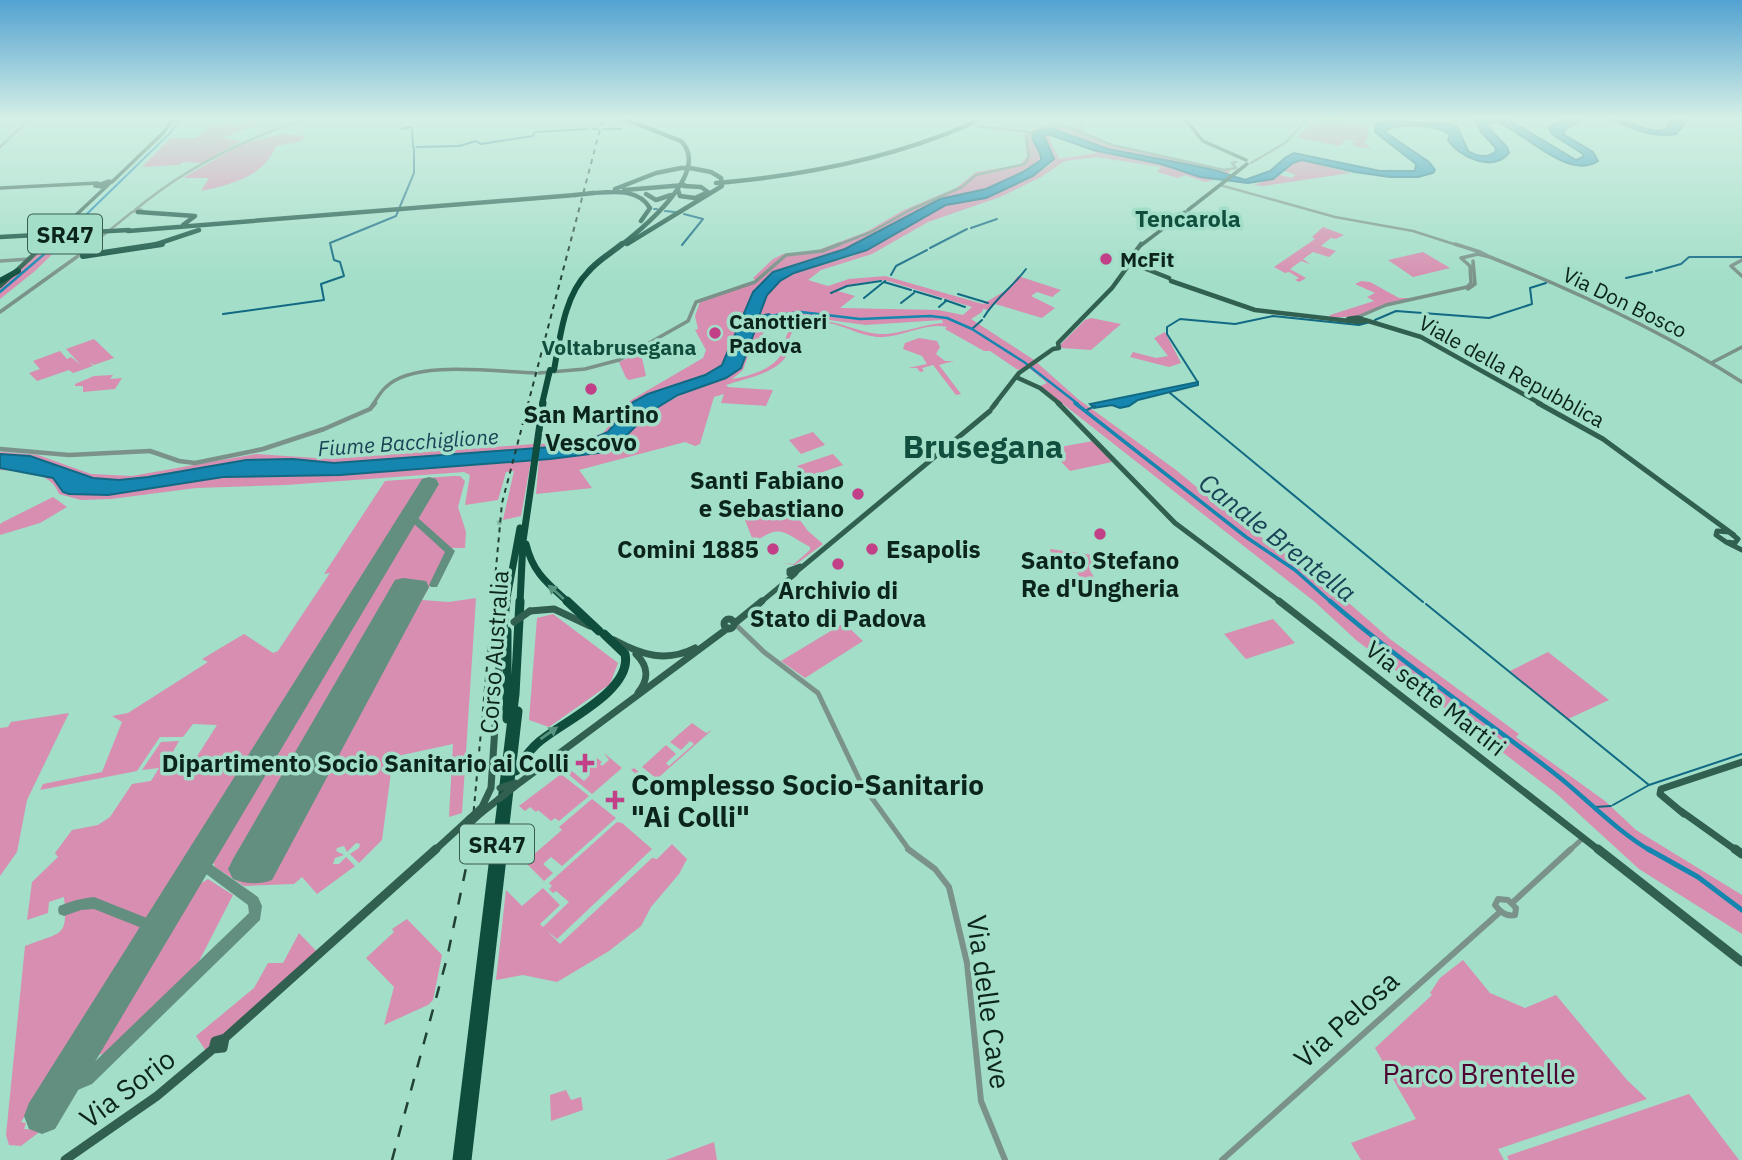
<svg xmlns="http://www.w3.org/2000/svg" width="1742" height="1160" viewBox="0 0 1742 1160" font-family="'IBM Plex Sans',sans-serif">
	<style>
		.green { fill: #d78eb0; fill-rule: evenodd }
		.water { fill: #1586af; stroke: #126983; stroke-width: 2 }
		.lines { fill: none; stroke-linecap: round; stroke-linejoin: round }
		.stream { stroke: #126983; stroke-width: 2 }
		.canal-far4 { stroke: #1586af; stroke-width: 2 }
		.canal-far3 { stroke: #1586af; stroke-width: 2.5 }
		.canal-far2 { stroke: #1586af; stroke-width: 3.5 }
		.canal-far1 { stroke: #1586af; stroke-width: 4.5 }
		.canal { stroke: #1586af; stroke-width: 5 }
		.taxiway { fill: #628f7f; fill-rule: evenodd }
		.runway { fill: #628f7f; fill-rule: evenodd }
		.minor-tunnel { stroke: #84b9a6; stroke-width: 4.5; stroke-dasharray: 4.5 2; stroke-linecap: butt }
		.minor-far4 { stroke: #7a9289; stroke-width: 2.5 }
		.minor-far3 { stroke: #7a9289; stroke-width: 3.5 }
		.minor-far2 { stroke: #7a9289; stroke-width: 4.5 }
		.minor-far1 { stroke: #7a9289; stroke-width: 5 }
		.minor { stroke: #7a9289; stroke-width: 6 }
		.major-far4 { stroke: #316050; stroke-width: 3.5 }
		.major-far3 { stroke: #316050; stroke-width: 4.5 }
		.major-far2 { stroke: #316050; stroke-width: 5 }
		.major-far1 { stroke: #316050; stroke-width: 7 }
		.major { stroke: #316050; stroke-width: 9 }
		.highway-far4 { stroke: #0f4d3c; stroke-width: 4.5 }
		.highway-far3 { stroke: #0f4d3c; stroke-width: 6 }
		.highway-far2 { stroke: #0f4d3c; stroke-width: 7 }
		.highway-far1 { stroke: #0f4d3c; stroke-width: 9 }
		.highway { stroke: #0f4d3c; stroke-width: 11 }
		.rail-far1 { stroke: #214036; stroke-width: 2; stroke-dasharray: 5 5; stroke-linecap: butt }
		.rail { stroke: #214036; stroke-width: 2.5; stroke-dasharray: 12 12; stroke-linecap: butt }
		.major-bridge { stroke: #316050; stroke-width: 7 }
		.highway-bridge-far1 { stroke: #0f4d3c; stroke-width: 4.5 }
		.highway-bridge { stroke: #0f4d3c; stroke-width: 6 }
		.oneway { fill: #589682 }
		.poi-dot { fill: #c24088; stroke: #a2dec8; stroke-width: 2.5 }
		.labels { text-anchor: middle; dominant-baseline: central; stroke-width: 7; stroke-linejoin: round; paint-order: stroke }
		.far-poi-label { font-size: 21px; font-weight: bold; fill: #0b241c; stroke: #a2dec8; text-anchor: start }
		.far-street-label { font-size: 21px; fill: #0b241c; stroke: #a2dec8 }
		.far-neighbourhood-label { font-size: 21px; font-weight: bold; fill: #104e3d; stroke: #a2dec8 }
		.far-water-label { font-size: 21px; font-style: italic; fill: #194356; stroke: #a2dec8 }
		.far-quarter-label { font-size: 23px; font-weight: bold; fill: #104e3d; stroke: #a2dec8 }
		.shield { fill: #a2dec8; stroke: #385c50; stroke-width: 2 }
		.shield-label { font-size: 23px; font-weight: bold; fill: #0b241c }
		.poi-label { font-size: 24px; font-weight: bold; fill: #0b241c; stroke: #a2dec8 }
		.street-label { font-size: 24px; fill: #0b241c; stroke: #a2dec8 }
		.water-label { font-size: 26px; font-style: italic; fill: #194356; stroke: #a2dec8 }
		.near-poi-label { font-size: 28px; font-weight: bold; fill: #0b241c; stroke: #a2dec8; text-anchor: start }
		.near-street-label { font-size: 28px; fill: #0b241c; stroke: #a2dec8 }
		.near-park-label { font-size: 28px; fill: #4e0431; stroke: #a2dec8 }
		.district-label { font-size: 32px; font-weight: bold; fill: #104e3d; stroke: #a2dec8 }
	</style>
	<rect width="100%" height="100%" fill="#a2dec8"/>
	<path class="green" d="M 1332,118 L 1366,124 L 1369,135 L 1364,143 L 1371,148 L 1361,148 L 1351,144 L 1356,141 L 1346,139 L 1340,146 L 1297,137 L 1314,122 Z
		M 253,120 L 259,124 L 222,138 L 241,141 L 202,163 L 184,162 L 179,165 L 142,167 L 171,138 L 196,138 L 209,127 L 231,123 L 236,125 Z
		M 1047,124 L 1076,127 L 1113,145 L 1231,171 L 1227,174 L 1108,149 L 1066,132 L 1045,128 L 1035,147 L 1042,155 L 1041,160 L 1023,172 L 986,189 L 940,199 L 845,249 L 773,272 L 753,292 L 722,365 L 705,375 L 641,398 C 629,405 623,416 614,426 C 595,447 566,447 541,448 L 541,444 L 582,441 L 603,433 L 631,400 L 703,358 L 706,350 L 695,330 L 698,329 L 695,316 L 700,302 L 757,282 L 753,278 L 773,259 L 783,254 L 813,252 L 866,232 L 904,210 L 956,188 L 976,172 L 1020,165 L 1027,156 L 1024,134 Z
		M 281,134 L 305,136 L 301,141 L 276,146 C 264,177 230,185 201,191 L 209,178 L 183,178 L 241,144 Z
		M 1054,134 C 1095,152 1128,156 1170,166 C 1187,171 1203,182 1222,178 L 1205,182 L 1185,175 L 1178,178 L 1157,172 L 1161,167 L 1096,157 L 1065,161 L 1041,177 L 1000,197 L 928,222 L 872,254 L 821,270 L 808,280 L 828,286 L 849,279 L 885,276 L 983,304 L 1008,289 L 1018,276 L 1061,290 L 1052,297 L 1037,292 L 1031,296 L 1055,308 L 1042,318 L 995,304 L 989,310 L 983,309 L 982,312 L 971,319 L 1034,360 L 1078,399 L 1176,470 L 1235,519 L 1318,576 L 1390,639 L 1519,734 L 1516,737 L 1605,801 L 1636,830 L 1742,895 L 1742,934 L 1639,869 L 1557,794 L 1356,640 L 1315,602 L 1040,386 L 1047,383 L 1028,367 L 1018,370 L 990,351 L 984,351 L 945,329 L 947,327 C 923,322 901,339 877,337 C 850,335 828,311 796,329 C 786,335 791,350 785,358 C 773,374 744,379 726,385 L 728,387 L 773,390 L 766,406 L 721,403 L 724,394 L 714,397 L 700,444 L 695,446 L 685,442 L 579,470 L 592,488 L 536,494 L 539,460 L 612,450 L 650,412 L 745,359 L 755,329 L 761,323 L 759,316 L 767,295 L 780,281 L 794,273 L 853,256 L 934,210 L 954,203 L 986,198 L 1033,176 L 1051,164 L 1053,154 L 1044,136 ZM 1055,135 L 1097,153 L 1059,159 L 1049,138 ZM 880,280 L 888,281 L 972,307 L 963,315 L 938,310 L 840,308 L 855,296 L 838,291 L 849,285 ZM 801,316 L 865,325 L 942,320 L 943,323 C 922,324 900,335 879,334 C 850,332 823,310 794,327 C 783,333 786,346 780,356 C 771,370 747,377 732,379 L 743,370 L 754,339 L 760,338 C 773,318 778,319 801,316 Z
		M 1302,160 L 1350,173 L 1263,186 L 1254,185 L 1280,175 L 1291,178 L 1296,175 L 1285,171 L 1293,163 Z
		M 1323,227 L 1344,235 L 1336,239 L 1331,238 L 1321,246 L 1336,251 L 1329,257 L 1313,252 L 1303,259 L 1310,264 L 1301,261 L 1290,269 L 1306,278 L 1299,282 L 1295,280 L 1299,278 L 1289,272 L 1285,273 L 1274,267 L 1315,239 L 1312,237 Z
		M 72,235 L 35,271 L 0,299 L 0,287 L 58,236 Z
		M 1423,252 L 1450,268 L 1413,277 L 1388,260 Z
		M 1361,281 L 1370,282 L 1399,298 L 1409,298 L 1359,316 L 1329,318 L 1330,315 L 1374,301 L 1367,297 L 1375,293 L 1355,284 Z
		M 1091,318 L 1121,324 L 1091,350 L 1062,348 L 1060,345 L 1085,320 Z
		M 1165,332 L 1181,363 L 1169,367 L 1130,357 L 1133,352 L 1156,358 L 1168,356 L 1154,338 Z
		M 919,338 L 937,341 L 940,347 L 936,354 L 945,361 L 954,361 L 939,365 L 961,394 L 956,395 L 933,365 L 922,368 L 924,371 L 920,372 L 917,368 L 908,368 L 927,364 L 922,356 L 903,349 L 905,343 Z
		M 94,339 L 114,358 L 94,365 L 90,362 L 93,366 L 73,373 L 69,370 L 37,381 L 29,373 L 40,369 L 33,361 L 60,351 L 67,359 L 71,357 L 81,365 L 66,349 Z
		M 660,343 L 663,352 L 642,358 L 646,376 L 629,380 L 626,378 L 619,362 L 641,352 L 642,356 L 644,351 Z
		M 113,375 L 110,379 L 122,378 L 115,389 L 83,392 L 83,386 L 75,386 L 75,384 L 94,376 Z
		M 813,432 L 825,445 L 801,454 L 789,440 Z
		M 1093,441 L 1112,462 L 1070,471 L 1049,449 Z
		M 534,444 L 521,516 L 503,520 L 514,471 L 506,472 L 498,500 L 465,505 L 470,475 L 464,472 L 286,485 L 196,488 L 111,499 L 81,500 L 59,494 C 51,471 22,471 0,470 L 0,452 L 2,452 L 38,455 L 91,474 L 132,476 L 256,454 L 331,459 Z
		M 833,454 L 843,465 L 808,477 L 797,466 Z
		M 453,476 L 460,476 L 465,481 L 458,507 L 466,532 L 465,548 L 451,548 L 422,600 L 449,602 L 476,598 L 462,813 L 449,817 L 453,744 L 393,757 L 382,840 L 359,863 L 350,854 L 359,848 L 360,844 L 356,843 L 347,852 L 344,846 L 337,848 L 336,851 L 344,855 L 335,858 L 333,864 L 339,864 L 346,857 L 355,866 L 317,894 L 302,877 L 294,884 L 244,886 L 215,867 L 213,862 L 439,482 L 422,481 L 21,1122 L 26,1123 L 24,1129 L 42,1130 L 21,1146 L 9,1145 L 6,1135 L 25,946 C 62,931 68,939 64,897 L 49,902 L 48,913 L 27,920 L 32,882 L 58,857 L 55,853 L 72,830 L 98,825 L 110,817 L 132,784 L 151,781 L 159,768 L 142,770 L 161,742 L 179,741 L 170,757 L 196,758 L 217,725 L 193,724 L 183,737 L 160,737 L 137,771 L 40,790 L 43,784 L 102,772 L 122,722 L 112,716 L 128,713 L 208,662 L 202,659 L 244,634 L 273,653 L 278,651 L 330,573 L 324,574 L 385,481 ZM 403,586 L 418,587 L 262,870 L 243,869 Z
		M 53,497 L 67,507 L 40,523 L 0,535 L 0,524 L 3,522 Z
		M 789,505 L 808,531 L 823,544 L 795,565 L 782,563 L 794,564 L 810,550 L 810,547 C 783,532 780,523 754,543 L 745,520 Z
		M 1050,549 L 1093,555 L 1101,565 L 1089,569 L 1094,577 L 1081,579 L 1073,566 L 1050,564 L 1053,562 Z
		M 553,614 L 618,663 L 610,684 L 549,727 L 529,720 L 537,618 Z
		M 1273,619 L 1295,643 L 1246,659 L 1224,634 Z
		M 844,623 L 863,641 L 805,678 L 781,661 Z
		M 1548,652 L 1609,700 L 1568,719 L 1510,671 Z
		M 69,713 L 27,800 L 17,852 L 0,876 L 0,728 L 8,727 L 11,722 Z
		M 692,723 L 706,733 L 712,730 L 650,785 L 631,770 L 634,768 L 652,782 L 656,778 L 642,767 L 666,745 L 676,754 L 666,763 L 669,766 L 694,744 L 690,741 L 681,750 L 670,742 Z
		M 604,753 L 622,768 L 592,794 L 568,774 L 572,771 L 584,781 L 590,775 L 580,772 L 585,768 L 588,769 L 597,758 L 602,762 L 600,764 L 602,766 L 609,760 Z
		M 561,774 L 589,796 L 559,821 L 555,818 L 551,821 L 538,810 L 536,812 L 530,807 L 525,811 L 519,806 Z
		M 592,799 L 616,818 L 562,866 L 551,857 L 543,864 L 553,873 L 544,881 L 525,862 L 562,830 L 559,827 Z
		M 617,822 L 622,823 L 652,849 L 557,939 L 547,931 L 560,944 L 652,858 L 657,859 L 672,844 L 687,859 L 679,874 L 651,907 L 641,926 L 609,951 L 557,982 L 523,975 L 496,980 L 506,890 L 522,906 L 543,888 L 560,905 L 540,924 L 543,927 L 569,902 L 556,891 L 553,893 L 549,889 L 552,886 L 549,883 Z
		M 208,879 L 233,895 L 196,967 L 107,1053 L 99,1055 L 96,1052 L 99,1046 L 197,886 Z
		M 407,919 L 442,955 L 433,1000 L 428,1005 L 384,1025 L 394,987 L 366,958 L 394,932 L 392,929 Z
		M 299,933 L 320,955 L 206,1051 L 196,1036 L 254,988 L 268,963 L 283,963 Z
		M 1463,960 L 1490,993 L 1525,1008 L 1556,995 L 1627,1080 L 1647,1099 L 1498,1149 L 1504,1160 L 1361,1160 L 1351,1143 L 1416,1119 L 1375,1048 L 1432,995 L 1430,993 L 1440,978 Z
		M 566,1090 L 571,1100 L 581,1097 L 583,1110 L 551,1121 L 550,1095 Z
		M 1689,1094 L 1739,1160 L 1509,1160 L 1507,1156 Z
		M 714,1142 L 717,1160 L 666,1160 Z"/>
	<path class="water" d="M 1474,118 L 1509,120 L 1576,160 L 1583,157 L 1583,154 L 1552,134 L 1549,127 L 1566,118 L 1587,118 L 1567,128 L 1563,134 L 1593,152 L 1598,161 C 1568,181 1523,131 1496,121 L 1485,124 L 1507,147 L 1509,153 C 1493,173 1459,157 1448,140 L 1450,135 C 1439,125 1393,121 1385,132 L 1429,162 L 1435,170 L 1433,173 L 1418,177 L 1390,177 L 1355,172 L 1302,160 L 1293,163 L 1273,179 L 1248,183 L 1200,177 L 1161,164 L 1093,150 L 1048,134 L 1044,136 L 1054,159 L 1033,176 L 986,198 L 946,205 L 867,250 L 794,273 L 780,281 L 767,295 L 759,316 L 769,314 L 773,318 L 757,325 L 741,368 L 726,378 L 678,395 L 650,412 L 612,450 L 606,452 L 550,459 L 340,475 L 223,477 L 108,495 L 69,494 L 63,492 L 53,478 L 0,468 L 0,454 L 30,456 L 93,478 L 119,480 L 148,477 L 246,460 L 293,459 L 334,463 L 578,445 L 608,432 L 633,402 L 648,394 L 705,375 L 722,365 L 753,292 L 773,272 L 845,249 L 940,199 L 986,189 L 1023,172 L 1041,160 C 1042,151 1033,145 1032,136 L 1037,131 L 1051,128 L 1108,149 L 1211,169 L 1245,180 L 1270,171 L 1286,157 L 1294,153 L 1380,171 L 1415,171 L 1416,164 L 1375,132 L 1375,125 L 1385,121 L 1450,124 L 1458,128 L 1468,151 C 1477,156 1488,159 1496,151 L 1495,147 L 1481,132 Z
		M 1605,118 C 1626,118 1644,133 1665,130 L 1673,118 L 1689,118 L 1676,134 C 1648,139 1630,125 1605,118 Z
		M 1198,382 L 1198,385 L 1138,400 L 1129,406 L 1120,408 L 1112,405 L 1094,408 L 1090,404 Z"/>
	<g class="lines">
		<path class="stream" d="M 401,129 L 412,127 L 413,147
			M 593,129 L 598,129
			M 603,129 L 621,129
			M 417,147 L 459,146 L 476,141 L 481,144 L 533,136 L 535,132 L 587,129
			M 654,209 L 657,209
			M 665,211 L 675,212
			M 971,228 L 997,219
			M 682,245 L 703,219 L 684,214
			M 930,248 L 967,229
			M 1656,271 L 1681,264 L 1689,257 L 1742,257
			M 891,275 L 896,266 L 927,250
			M 1626,278 L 1652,272
			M 884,282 L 911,290
			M 914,291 L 941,299
			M 831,293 L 847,286 L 881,281
			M 958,294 L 988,303
			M 864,298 L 885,281
			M 945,300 L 965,307
			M 901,303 L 914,293
			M 939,307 L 946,301
			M 223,314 L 324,300 L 321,284 L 344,276 L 340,262 L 334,260 L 330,243 L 396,216 L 414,173 L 414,147
			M 984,317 C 995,298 1013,287 1026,269
			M 1375,320 L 1396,311 L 1489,318 L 1532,304 L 1530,288 L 1546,283
			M 972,329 L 982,320
			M 1197,381 L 1167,334 L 1167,327 L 1180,319 L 1235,324 L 1273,316 L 1359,325 L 1370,322
			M 1170,393 L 1423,602
			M 1087,410 L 1095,406
			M 1426,604 L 1649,785
			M 1613,805 L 1649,785 L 1742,754
			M 1595,807 L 1611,806"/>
		<path class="canal-far4" d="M 54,246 L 171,132 L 180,118"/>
		<path class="canal-far3" d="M 0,292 L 56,244
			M 768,316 L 801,312 L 860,319 L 930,316 L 947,318 L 972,329 L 1024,362 L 1078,404"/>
		<path class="canal-far2" d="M 1075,403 L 1246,537 L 1295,570 L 1332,603"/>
		<path class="canal-far1" d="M 1330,601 C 1403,664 1484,718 1559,777 C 1590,802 1617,831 1651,851"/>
		<path class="canal" d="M 1648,849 L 1698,877 L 1742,910"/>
		<path class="taxiway" d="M 411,516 L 418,518 L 455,551 L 437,587 L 431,587 L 429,585 L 445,552 L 412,522 L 406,525 L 403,524 L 401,522 Z
			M 198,855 L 258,897 L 262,906 L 260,920 L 92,1084 L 73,1092 L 68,1090 L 61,1079 L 64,1067 L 69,1065 L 74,1067 L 76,1072 L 76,1076 L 82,1074 L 249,913 L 248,905 L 194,865 L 192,861 L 194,857 Z
			M 94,897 L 162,924 L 164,928 L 162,932 L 157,934 L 94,909 L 81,910 L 64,916 L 59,914 L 58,910 L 59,906 C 71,901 82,898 94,897 Z"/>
		<path class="runway" d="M 429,477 L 436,479 L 439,484 L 55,1129 L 42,1134 L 29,1129 L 24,1116 L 29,1103 L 419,484 L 422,479 Z
			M 403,578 L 426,581 L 429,587 L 272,880 C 259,885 246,884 233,879 L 228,869 L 233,859 L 395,580 Z"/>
		<path class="minor-tunnel" d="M 497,523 L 503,522"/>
		<path class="minor-far4" d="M 955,118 L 976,126 L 1029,132
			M 1075,118 L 1083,131
			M 1310,118 L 1316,121 L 1319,118
			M 0,147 L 31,118
			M 1251,163 L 1285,143 L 1309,118
			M 1220,185 L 1335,217 L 1413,231 L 1460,246
			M 138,209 L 142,210 L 132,212 Z
			M 135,210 C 186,167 244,139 307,118
			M 90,246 L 132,212
			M 835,246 L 871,232 L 910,210 L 962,187 L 976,175 L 1025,164 L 1029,156 L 1026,136 L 1042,127 L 1065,126 L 1112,145 L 1224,170 L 1236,168 L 1232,163 L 1236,162"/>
		<path class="minor-far3" d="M 1455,244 L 1480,252
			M 1480,252 L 1490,257 L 1478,254 Z
			M 80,254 L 92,244
			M 1490,257 C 1578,292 1662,331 1742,382
			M 1742,260 L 1731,266 L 1742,276
			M 0,261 L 30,259
			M 1468,289 L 1475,284 L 1473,261
			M 0,312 L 78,256
			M 1358,317 L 1386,305 L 1467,287 L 1471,283 L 1470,266 L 1461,258 L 1478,254
			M 1713,362 L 1742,347
			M 539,373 L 585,369 L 619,360 L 688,321 L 696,302 L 755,282 L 786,255 L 822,251 L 840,244
			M 373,404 C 377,399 381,391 386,387 C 413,359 498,372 535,373"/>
		<path class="minor-far2" d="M 0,449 L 69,455 L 150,451 L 179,461 L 195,463 L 263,449 L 324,429 L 370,409 L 375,403"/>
		<path class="minor-far1" d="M 735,624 L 764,652 L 818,693 L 861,783 L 910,851
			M 1569,851 L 1583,838"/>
		<path class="minor" d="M 908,849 L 935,869 L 949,887 L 967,963 L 981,1101 L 1005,1160
			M 1498,899 L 1508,900 L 1516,908 L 1515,915 C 1506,917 1500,912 1495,905 Z
			M 1512,903 L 1571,849
			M 1222,1160 L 1500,912"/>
		<path class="major-far4" d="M 1184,118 L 1203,141 L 1246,160
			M 109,181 L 112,182 L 103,187 L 95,186 Z
			M 112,182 L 163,133 L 174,118
			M 0,188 L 98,183
			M 1188,210 L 1247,164
			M 43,246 L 108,185
			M 1140,246 L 1185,212"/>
		<path class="major-far3" d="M 1126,261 L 1131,265 L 1121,263 L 1130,259 L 1141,244
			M 1131,263 L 1169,278
			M 1171,281 L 1255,310 L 1358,322
			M 0,286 L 45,244
			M 1348,319 C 1354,318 1360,316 1365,321 L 1358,322 L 1355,318
			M 1365,320 L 1421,337 L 1541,404
			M 1016,377 L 1040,388 L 1060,404
			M 995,404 L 1019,373 L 1053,349 L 1059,348 L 1058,343 L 1112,288 L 1128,266"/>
		<path class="major-far2" d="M 1058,403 L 1175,523 L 1282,603
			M 1538,403 L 1603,439 L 1734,535
			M 992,408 L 996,403
			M 1717,531 L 1729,532 L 1738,539 L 1735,543 L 1726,542 L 1716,535 Z
			M 1726,542 L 1742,550
			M 793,569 L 796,573 L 789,574 L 789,570 L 800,566
			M 796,572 L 990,411
			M 760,603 L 795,574"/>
		<path class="major-far1" d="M 1279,601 L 1600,851
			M 530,611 L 554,609 L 590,626
			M724 624a5 5 0 1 1 10 0a5 5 0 1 1-10 0Z
			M 735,623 L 762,601
			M 614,640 C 642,655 666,663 695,648
			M 636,654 C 649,667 649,679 638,693
			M 514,787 L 728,628
			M 482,807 L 491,788 L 500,650
			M 1681,811 L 1737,851
			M 481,813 L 499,799
			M 1684,814 L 1660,794 L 1661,789 L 1742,762
			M 434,851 L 469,819"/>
		<path class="major" d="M 1598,849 L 1742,962
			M 1735,849 L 1742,854
			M 225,1038 L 223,1048 L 213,1049 L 215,1041 Z
			M 225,1038 L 436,849
			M 65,1160 L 157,1096 L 213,1049"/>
		<path class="highway-far4" d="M 970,124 L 979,118
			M 728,182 C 812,174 891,158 968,125
			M 615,189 L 656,173 L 681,168
			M 624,190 L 673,186
			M 678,190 L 680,196 L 695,198 L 708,192 L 701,187 L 684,186
			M 593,193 C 613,192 638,188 650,208 L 641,221
			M 646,194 L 656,200 L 671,195
			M 138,212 L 195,216 L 183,225
			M 128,231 L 575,195
			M 627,244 L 722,186 L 721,178 L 711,172 L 690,168
			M 151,246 L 199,230
			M 620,246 C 642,229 712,172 681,141 L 622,118"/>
		<path class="highway-far3" d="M 83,256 L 162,244
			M 0,281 L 18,271
			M 554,370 C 560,338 564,296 588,272 C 597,261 611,253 622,244
			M 542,404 L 549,374"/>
		<path class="highway-far2" d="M 526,544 C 533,573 547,583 569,603
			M 506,603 L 520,528
			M 520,603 L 523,541 L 543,403"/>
		<path class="highway-far1" d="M 567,601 L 599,631
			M 507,631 L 507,719
			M 500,654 L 506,601
			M 516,771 C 523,759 529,750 540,741 C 564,721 633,690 625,654 L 604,634
			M 496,851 L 515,694 L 520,601
			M 502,851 L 518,711"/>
		<path class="highway" d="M 458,1160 L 496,849
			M 466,1160 L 502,849"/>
		<path class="rail-far1" d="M 470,851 L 502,503 L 603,118"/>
		<path class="rail" d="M 392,1160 L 447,958 L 470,849"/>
		<path class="major-bridge" d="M 514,622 L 530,611
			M 500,788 L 515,783
			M 499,799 L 514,787
			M 469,819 L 482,807
			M 468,825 L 481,813"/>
		<path class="highway-bridge-far1" d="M 681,168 L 690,168
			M 716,183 L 728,182
			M 673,186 L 684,185
			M 575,195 L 593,193
			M 0,237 L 129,230"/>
		<path class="highway-bridge" d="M 549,374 L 550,370"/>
	</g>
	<defs><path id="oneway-solid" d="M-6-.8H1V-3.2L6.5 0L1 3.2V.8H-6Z" transform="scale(1.75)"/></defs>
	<g class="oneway">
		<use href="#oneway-solid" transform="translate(556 592) rotate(-138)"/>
		<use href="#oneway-solid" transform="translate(549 733) rotate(-35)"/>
	</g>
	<linearGradient id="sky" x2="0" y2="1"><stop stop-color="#53a2d1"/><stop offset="0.42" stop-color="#d5f0e6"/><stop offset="1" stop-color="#d5f0e6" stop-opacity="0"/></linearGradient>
	<rect width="1742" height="281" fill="url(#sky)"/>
	<g class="poi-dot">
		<circle cx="1106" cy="259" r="7"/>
		<circle cx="715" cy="333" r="7"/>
		<circle cx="591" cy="389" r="7"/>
		<circle cx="858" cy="494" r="7"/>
		<circle cx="1100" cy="534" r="7"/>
		<circle cx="773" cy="549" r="7"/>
		<circle cx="872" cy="549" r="7"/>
		<circle cx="838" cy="564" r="7"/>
		<path d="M581.5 752.5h7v7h7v7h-7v7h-7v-7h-7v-7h7z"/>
		<path d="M611.5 789.5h7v7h7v7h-7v7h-7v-7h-7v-7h7z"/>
	</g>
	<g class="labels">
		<g class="far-poi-label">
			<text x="1120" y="259">McFit</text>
			<text x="729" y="321">Canottieri<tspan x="729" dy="24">Padova</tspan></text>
		</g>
		<g class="far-street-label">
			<text transform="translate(1625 302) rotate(26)">Via Don Bosco</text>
			<text transform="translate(1512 371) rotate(29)">Viale della Repubblica</text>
		</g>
		<g class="far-neighbourhood-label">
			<text x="619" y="347">Voltabrusegana</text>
		</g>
		<g class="far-water-label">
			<text transform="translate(408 442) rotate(-4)">Fiume Bacchiglione</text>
		</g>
		<g class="far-quarter-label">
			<text x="1188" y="218">Tencarola</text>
		</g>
		<g class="shield">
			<rect x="28" y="214.5" width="74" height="39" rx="5"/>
			<rect x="460" y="824.5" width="74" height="39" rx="5"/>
		</g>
		<g class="shield-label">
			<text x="65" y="234">SR47</text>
			<text x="497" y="844">SR47</text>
		</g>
		<g class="poi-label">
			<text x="591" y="414">San Martino<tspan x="591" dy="28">Vescovo</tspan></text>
			<text x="844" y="480" text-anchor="end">Santi Fabiano<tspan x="844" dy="28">e Sebastiano</tspan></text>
			<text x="759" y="549" text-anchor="end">Comini 1885</text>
			<text x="886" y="549" text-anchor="start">Esapolis</text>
			<text x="1100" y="560">Santo Stefano<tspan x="1100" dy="28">Re d'Ungheria</tspan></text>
			<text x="838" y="590">Archivio di<tspan x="838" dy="28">Stato di Padova</tspan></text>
			<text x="569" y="763" text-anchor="end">Dipartimento Socio Sanitario ai Colli</text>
		</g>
		<g class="street-label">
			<text transform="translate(494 652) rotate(-86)">Corso Australia</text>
			<text transform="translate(1436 698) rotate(38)">Via sette Martiri</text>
		</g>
		<g class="water-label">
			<text transform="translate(1278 537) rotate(38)">Canale Brentella</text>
		</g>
		<g class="near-poi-label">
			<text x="631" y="784">Complesso Socio-Sanitario<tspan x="631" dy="32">"Ai Colli"</tspan></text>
		</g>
		<g class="near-street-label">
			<text transform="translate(989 1002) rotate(82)">Via delle Cave</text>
			<text transform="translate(1346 1019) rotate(-42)">Via Pelosa</text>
			<text transform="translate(127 1088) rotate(-37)">Via Sorio</text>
		</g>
		<g class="near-park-label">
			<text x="1479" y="1073">Parco Brentelle</text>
		</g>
		<g class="district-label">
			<text x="983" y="446">Brusegana</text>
		</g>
	</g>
</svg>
